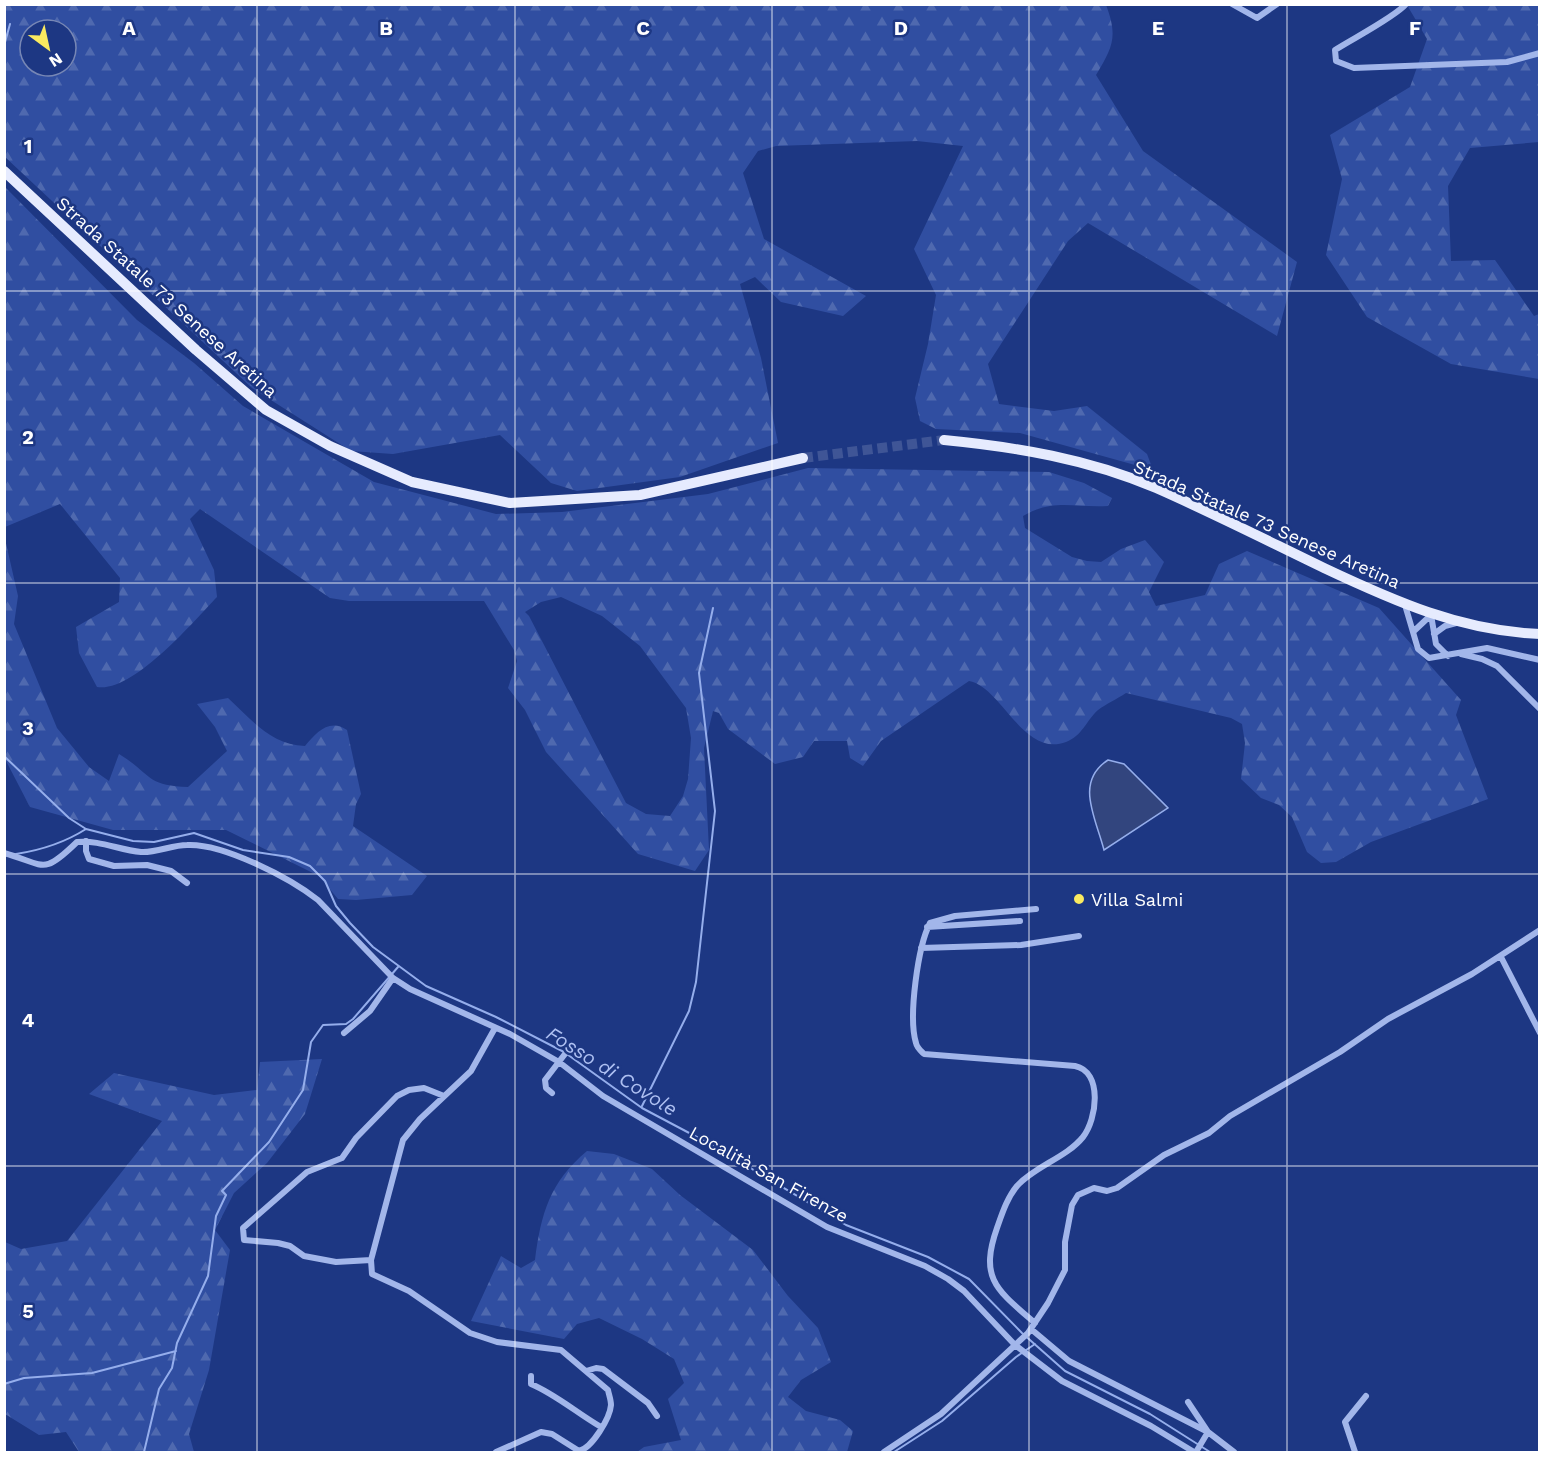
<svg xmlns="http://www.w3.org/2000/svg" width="1544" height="1457" viewBox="0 0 1544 1457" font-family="'Work Sans',sans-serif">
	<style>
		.forest { fill: url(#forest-firs); fill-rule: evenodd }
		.water { fill: #32457e; stroke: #95aeec; stroke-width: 1.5 }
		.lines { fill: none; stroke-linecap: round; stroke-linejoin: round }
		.stream { stroke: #95aeec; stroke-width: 2 }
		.primary-tunnel { stroke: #3f5596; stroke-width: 10; stroke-dasharray: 10 5; stroke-linecap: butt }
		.minor { stroke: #a2b6ea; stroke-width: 6 }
		.primary { stroke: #e6ebfe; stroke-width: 10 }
		.grid { fill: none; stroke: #fff; stroke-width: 1.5; stroke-opacity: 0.55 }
		.poi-dot { fill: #faea60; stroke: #1d3783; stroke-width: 2 }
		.labels { text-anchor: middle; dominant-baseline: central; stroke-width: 5; stroke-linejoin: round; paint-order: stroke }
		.street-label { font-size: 18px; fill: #fff; stroke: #1d3783 }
		.poi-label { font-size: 18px; fill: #fff; stroke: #1d3783; text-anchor: start }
		.water-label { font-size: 20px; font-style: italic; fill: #aec0f2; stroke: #1d3783 }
		.grid-label { font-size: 20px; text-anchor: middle; font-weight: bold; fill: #fff; stroke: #1d3783; stroke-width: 5; stroke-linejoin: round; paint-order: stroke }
	</style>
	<defs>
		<pattern id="forest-firs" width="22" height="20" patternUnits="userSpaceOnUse" patternTransform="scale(1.5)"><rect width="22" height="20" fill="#304ea1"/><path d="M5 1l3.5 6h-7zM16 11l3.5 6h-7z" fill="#4f69af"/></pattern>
	</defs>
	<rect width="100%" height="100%" fill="#1d3783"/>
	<path class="forest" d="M 4,5 L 1106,5 C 1118,36 1113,47 1096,75 L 1143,151 L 1297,262 L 1277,336 L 1088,223 L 1068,241 L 988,364 L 999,404 L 1054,411 L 1087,406 L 1147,454 L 1153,470 L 1020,433 L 936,429 L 920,421 L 915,398 L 928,344 L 936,295 L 914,249 L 963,146 L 917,141 L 776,146 L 758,151 L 743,173 L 764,239 L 866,296 L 843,316 L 781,302 L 755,277 L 740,284 L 761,358 L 778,443 L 680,477 L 577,491 L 551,483 L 500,435 L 393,454 L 351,451 L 252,388 L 5,157 ZM 30,30 L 66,30 L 66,66 L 30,66 Z
		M 1407,5 L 1539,5 L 1539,142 L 1470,148 L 1448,186 L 1451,261 L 1495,260 L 1534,316 L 1539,314 L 1539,379 L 1451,364 L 1367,317 L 1326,255 L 1342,179 L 1330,135 L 1410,87 L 1427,39 Z
		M 4,186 L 137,320 L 194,363 L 243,406 L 374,482 L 496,514 L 562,512 L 708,494 L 808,468 L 1049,472 L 1084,483 L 1112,498 L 1108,506 C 1075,508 1053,498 1023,516 L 1025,528 L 1072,557 L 1087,561 L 1101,562 L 1121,549 L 1145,540 L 1164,562 L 1149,592 L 1156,606 L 1205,595 L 1219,564 L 1247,551 L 1379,608 L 1461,700 L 1456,715 L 1488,799 L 1371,842 L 1336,862 L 1321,863 L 1307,852 L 1292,817 L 1279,805 L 1261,798 L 1241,779 L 1245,743 L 1242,724 L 1231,718 L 1126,693 C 1117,699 1106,704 1098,710 C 1086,721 1082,736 1066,742 C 1023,758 1002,687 969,681 L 881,741 L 863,766 L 850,758 L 847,741 L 814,741 L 803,757 L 775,764 L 728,729 L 719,713 L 713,711 L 704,748 L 709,850 L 695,871 L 638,854 L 546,752 L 525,710 L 508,688 L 517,661 L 514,650 L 484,601 L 349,601 L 330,598 L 200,509 L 190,519 L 214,570 L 217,597 C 193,622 133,693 97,687 L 79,653 L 76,627 L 119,602 L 120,578 L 60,504 L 5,527 ZM 561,597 L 602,616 L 640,646 L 686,708 L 691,738 L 688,779 L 683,796 L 670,816 L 646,814 L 626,803 L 529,616 L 525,612 L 541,602 Z
		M 5,539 L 18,596 L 14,624 L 57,728 L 89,767 L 109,781 L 119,754 C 151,773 145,786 188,787 L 227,751 L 215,727 L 197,704 L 228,698 C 253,721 270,744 305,746 C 316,733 329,718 347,730 L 361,794 L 356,804 L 353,826 L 427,876 L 412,895 L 356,900 L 338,899 L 319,876 L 226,830 L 113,830 L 30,807 L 5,759 Z
		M 322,1059 L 305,1114 L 267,1163 L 234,1193 L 215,1230 L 230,1250 L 209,1370 L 189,1434 L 194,1452 L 79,1452 L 66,1432 L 39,1435 L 5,1414 L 5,1242 L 21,1249 L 67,1241 L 162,1121 L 89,1094 L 114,1073 L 214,1095 L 257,1090 L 260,1062 Z
		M 587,1151 L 614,1154 L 652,1169 L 680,1195 L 753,1250 L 788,1296 L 818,1328 L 831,1362 L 801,1380 L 788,1397 L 806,1411 L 840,1420 L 853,1431 L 847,1452 L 637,1452 L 644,1447 L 681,1440 L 668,1399 L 684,1383 L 674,1359 L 642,1339 L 599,1318 L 577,1324 L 564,1339 L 471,1321 L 501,1256 L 521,1268 L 535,1260 C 541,1213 550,1182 587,1151 Z"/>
	<path class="water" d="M 1108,760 L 1124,764 L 1168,808 L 1104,850 C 1096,818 1074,782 1108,760 Z"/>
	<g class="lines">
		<path class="stream" d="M 4,46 L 10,24
			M 4,756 L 69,818 L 86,829 L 133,841 L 154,842 L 194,833 L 243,850 L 289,857 L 310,866 L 325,881 L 336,906 L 350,923 L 373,947 L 426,986 L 496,1017 L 564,1052 L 642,1108 L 710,1144 L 846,1225 L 928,1257 L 969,1279 L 1022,1333 L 1065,1371 L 1150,1414 L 1210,1452
			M 16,854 C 42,850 64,843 86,829
			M 642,1106 L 689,1011 L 696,982 L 715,811 L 699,673 L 713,608
			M 4,1384 L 24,1378 L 92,1373 L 176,1351
			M 144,1452 L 159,1389 L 172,1368 L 177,1343 L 208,1276 L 216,1216 L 226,1195 L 222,1191 L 269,1142 L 303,1090 L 311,1042 L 323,1025 L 346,1024 L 353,1019 L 398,967
			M 894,1452 L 942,1421 L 1016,1357 L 1035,1344"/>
		<path class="primary-tunnel" d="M 803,458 L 944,440"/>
		<path class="minor" d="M 1232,4 L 1257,18 L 1277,4
			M 1406,4 C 1395,17 1352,39 1335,50 L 1336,61 L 1354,68 L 1507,62 L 1540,53
			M 1405,605 L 1418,649 L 1429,658 L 1487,648 L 1540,660
			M 1414,631 L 1431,615 L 1436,644 L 1448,656
			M 1434,634 L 1445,626 L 1456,623
			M 1461,654 L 1482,659 L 1497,666 L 1540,709
			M 86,841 L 86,851 L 89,859 L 114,866 L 147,865 L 171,871 L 187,883
			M 4,853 C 46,865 42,876 77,842 C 100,840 119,850 141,852 C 156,853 172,845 187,845 C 223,843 290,878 318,900 L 393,978 L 410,989 L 510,1034 L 559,1062 L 603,1096 L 827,1227 L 925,1266 L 948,1279 L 964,1291 L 1015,1345 L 1062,1381 L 1151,1426 L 1194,1452
			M 927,927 L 1020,921
			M 921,948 L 1021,945 L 1079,936
			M 1501,957 L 1540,1033
			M 495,1028 L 471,1071 L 420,1119 L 403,1140 L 371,1260 L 372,1274 L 409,1291 L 470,1333 L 497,1342 L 561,1350 L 608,1390 C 609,1395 611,1400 611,1405 C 610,1418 592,1448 579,1451 L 552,1434 L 541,1432 L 496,1452
			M 344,1033 L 370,1011 L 393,978
			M 552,1093 L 546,1088 L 545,1080 L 568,1050
			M 371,1260 L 336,1262 L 304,1256 L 290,1246 L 278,1243 L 244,1240 L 243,1228 L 307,1172 L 342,1158 L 356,1138 L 397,1096 L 409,1090 L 424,1088 L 444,1096
			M 1035,1323 C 997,1290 979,1279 997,1228 C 1002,1214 1007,1198 1017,1186 C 1035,1166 1066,1158 1083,1137 C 1097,1119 1103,1072 1075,1066 L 924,1054 C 921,1051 917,1048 916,1043 C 908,1017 918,946 930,923 L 955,916 L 1036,909
			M 1031,1329 L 1069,1361 L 1208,1432 L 1196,1452
			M 586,1371 L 596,1368 L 603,1369 L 648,1403 L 657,1416
			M 531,1376 L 531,1384 C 555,1394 577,1413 601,1427
			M 1188,1402 L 1208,1432 L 1234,1452
			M 884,1452 L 941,1414 L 1028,1333 L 1048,1303 L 1065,1270 L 1065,1242 L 1072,1205 L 1078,1195 L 1094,1188 L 1107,1191 L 1117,1188 L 1164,1155 L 1209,1133 L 1230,1116 L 1340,1052 L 1388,1019 L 1472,974 L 1540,930
			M 1355,1452 L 1345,1422 L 1366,1396"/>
		<path class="primary" d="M 4,171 L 196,350 L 266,410 L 330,446 L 412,482 L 510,503 L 640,495 L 803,458
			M 944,440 C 1016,447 1089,459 1156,488 C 1213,513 1268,541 1324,568 C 1394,601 1461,631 1540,634"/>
	</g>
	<path class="grid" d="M 257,4 L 257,1452M 515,4 L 515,1452M 772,4 L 772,1452M 1029,4 L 1029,1452M 1287,4 L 1287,1452M 4,291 L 1540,291M 4,583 L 1540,583M 4,874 L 1540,874M 4,1166 L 1540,1166"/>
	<circle class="poi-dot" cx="1079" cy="899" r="6"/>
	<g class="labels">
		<g class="street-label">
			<text transform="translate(167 297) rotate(42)">Strada Statale 73 Senese Aretina</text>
			<text transform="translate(1267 524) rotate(24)">Strada Statale 73 Senese Aretina</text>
			<text transform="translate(769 1174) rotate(29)">Località San Firenze</text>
		</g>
		<g class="poi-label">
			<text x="1091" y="899">Villa Salmi</text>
		</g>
		<g class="water-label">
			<text transform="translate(612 1071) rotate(32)">Fosso di Covole</text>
		</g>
	</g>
	<g class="grid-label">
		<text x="129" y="35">A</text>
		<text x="386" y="35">B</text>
		<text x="643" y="35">C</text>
		<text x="901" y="35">D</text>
		<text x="1158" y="35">E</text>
		<text x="1415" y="35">F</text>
		<text x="28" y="153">1</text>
		<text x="28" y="444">2</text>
		<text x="28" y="735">3</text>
		<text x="28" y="1027">4</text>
		<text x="28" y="1318">5</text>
	</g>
	<rect width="1544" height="1457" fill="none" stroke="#ffffff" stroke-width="12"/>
	<g transform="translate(48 48) rotate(147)"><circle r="28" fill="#1d3783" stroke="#7787b5" stroke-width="1.5"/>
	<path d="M0-4.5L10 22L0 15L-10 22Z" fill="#faea60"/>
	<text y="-9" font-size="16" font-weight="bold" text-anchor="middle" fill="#ffffff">N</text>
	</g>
</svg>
